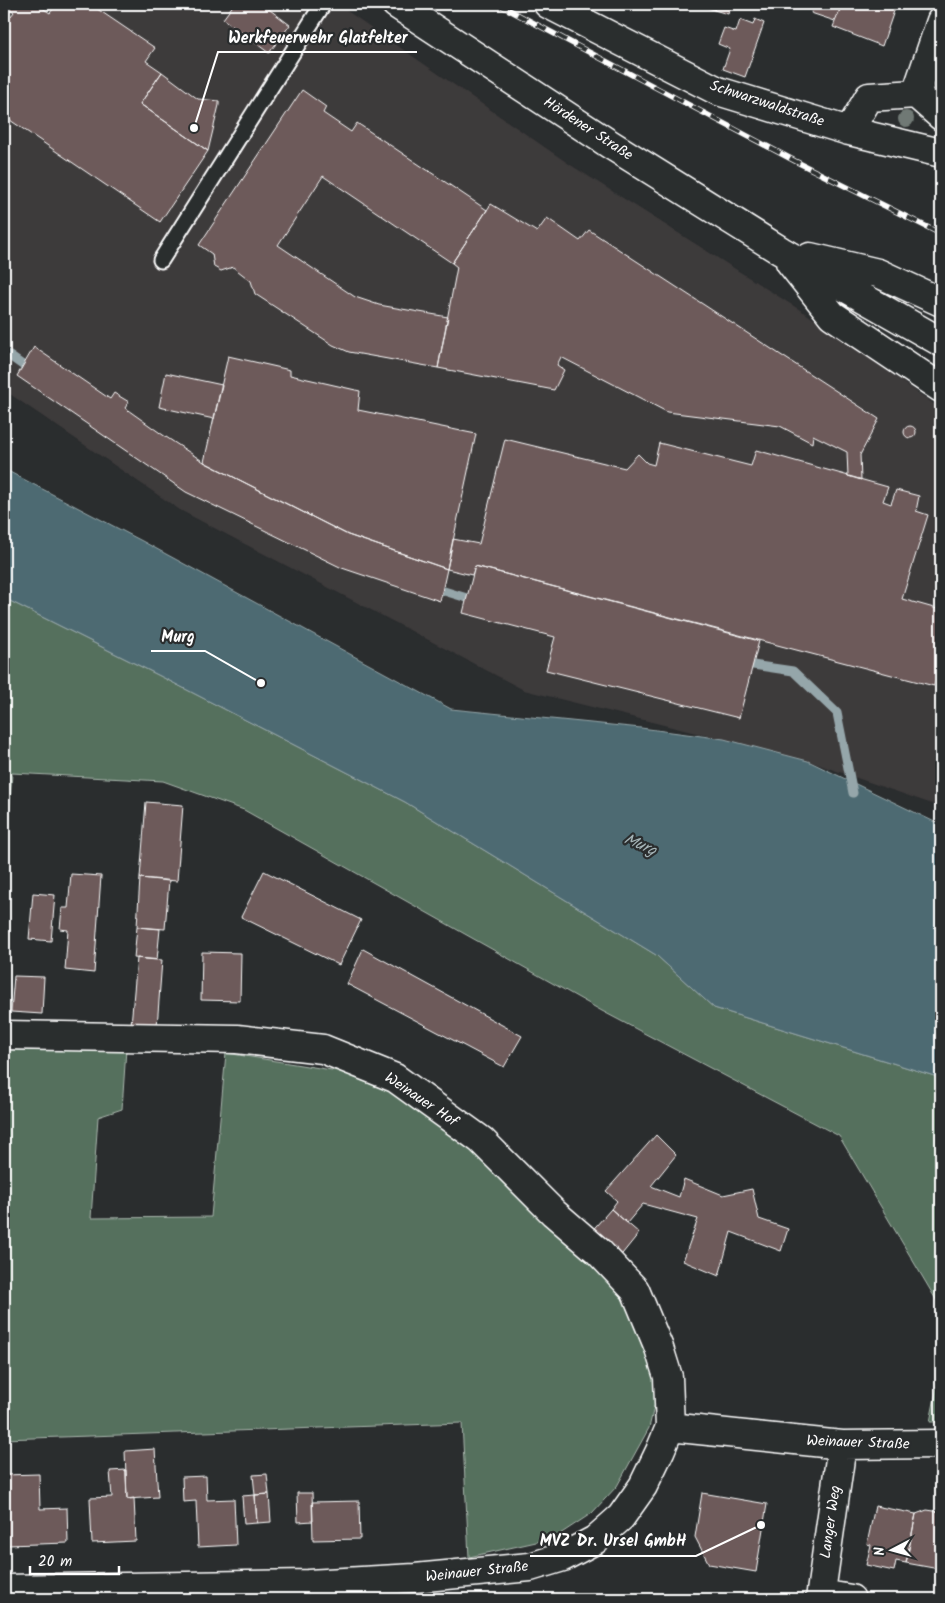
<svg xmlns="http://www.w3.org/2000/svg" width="945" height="1603" viewBox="0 0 945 1603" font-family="Kalam,sans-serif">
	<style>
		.built { fill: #3e3a3b }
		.green { fill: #556f5d; stroke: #aab7ae }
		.water { fill: #4e6b72; stroke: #95a6aa }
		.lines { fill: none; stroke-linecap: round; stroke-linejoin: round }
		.stream { stroke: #95a6aa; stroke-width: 9 }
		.building { fill: #6d5a5a; stroke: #fff }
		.service-casing { stroke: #fff; stroke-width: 19 }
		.minor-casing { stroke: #fff; stroke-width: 31 }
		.primary-casing { stroke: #fff; stroke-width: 31 }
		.service { stroke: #2a2d2e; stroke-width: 15 }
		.minor { stroke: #2a2d2e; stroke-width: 28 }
		.primary { stroke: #2a2d2e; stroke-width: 28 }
		.rail-casing { stroke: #fff; stroke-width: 5.5 }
		.rail { stroke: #2a2d2e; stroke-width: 4; stroke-dasharray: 11; stroke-linecap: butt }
		.tree { fill: #707974 }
		.labels { text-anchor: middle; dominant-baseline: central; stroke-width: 4.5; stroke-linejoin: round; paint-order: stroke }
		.street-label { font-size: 15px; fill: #fff; stroke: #2a2d2e }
		.water-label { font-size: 16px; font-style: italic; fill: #a6b5b8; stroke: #2a2d2e }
		.leader { fill: none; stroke: #fff; stroke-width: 2 }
		.callout-dot { fill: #fff; stroke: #2a2d2e; stroke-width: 2 }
		.callout-label { font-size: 16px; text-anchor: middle; font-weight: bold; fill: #fff; stroke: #2a2d2e; stroke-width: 4.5; stroke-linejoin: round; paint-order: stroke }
	</style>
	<rect width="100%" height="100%" fill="#2a2d2e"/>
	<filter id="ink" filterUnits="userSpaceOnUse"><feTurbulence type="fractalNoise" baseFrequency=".02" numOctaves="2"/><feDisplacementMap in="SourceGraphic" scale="10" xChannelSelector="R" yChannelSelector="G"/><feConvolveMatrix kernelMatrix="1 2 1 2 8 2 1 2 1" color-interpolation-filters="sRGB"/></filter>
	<g filter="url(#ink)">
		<path class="built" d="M 4,4 L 337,4 L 569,164 L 808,315 L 941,409 L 941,807 L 808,761 L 524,690 L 180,510 L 4,390 Z"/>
		<path class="green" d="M 4,598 L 160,676 L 405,802 L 656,955 L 714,1008 L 941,1078 L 941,1308 L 839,1136 L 602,1011 L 244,810 L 163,781 L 12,773 L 4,893 Z
			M 126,1049 L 122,1109 L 98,1117 L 91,1218 L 211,1217 L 226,1053 L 338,1071 L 401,1096 L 492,1164 L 619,1285 L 641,1326 L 658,1390 L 649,1428 L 617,1486 L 592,1513 L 554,1538 L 469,1557 L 462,1423 L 4,1439 L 4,1050 Z
			M 941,1367 L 941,1422 L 930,1422 Z"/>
		<path class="water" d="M 4,469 L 142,541 L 451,709 L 641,728 L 724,739 L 808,761 L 941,825 L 941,1078 L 714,1008 L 656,955 L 405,802 L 160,676 L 4,598 Z"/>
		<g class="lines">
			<path class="stream" d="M 4,352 L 31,371
				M 431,587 L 467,598
				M 753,665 L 793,671 L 837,713 L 853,793"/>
		</g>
		<path class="building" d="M 4,4 L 36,4 L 50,13 L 57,4 L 90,4 L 155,48 L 146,61 L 162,72 L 140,104 L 208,151 L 160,222 L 4,116 L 4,11 L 11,16 L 14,12 Z
			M 234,4 L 262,4 L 290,25 L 269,53 L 223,19 Z
			M 700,4 L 716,4 L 714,10 L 700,5 Z
			M 716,4 L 732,4 L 728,14 L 714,10 Z
			M 814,4 L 832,4 L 841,7 L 835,21 L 811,13 Z
			M 842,4 L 883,4 L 895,8 L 882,46 L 833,27 Z
			M 755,19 L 764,23 L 745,77 L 723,69 L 730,49 L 718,44 L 724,28 L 736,32 L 740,20 L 753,25 Z
			M 162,72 L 198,99 L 219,101 L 219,105 L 208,151 L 140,104 Z
			M 302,90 L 326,107 L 323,113 L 351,132 L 357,123 L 487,210 L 452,263 L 323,176 L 278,245 L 355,297 L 379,305 L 448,317 L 438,368 L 349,352 L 333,345 L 255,294 L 251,281 L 233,267 L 221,271 L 214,267 L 212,254 L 199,245 Z
			M 491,204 L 537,232 L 547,218 L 580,241 L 589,230 L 879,419 L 860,455 L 861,480 L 848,476 L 847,452 L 813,435 L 812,443 L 780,426 L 667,412 L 561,357 L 557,365 L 564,370 L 554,390 L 438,368 L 457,267 L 452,263 Z
			M 34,347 L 110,399 L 114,393 L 129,402 L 125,408 L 163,435 L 204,462 L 348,535 L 447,569 L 440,601 L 342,568 L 186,492 L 17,376 Z
			M 228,356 L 290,370 L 290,375 L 360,391 L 358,410 L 476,434 L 447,569 L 348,535 L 204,462 Z
			M 166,373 L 222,385 L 214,419 L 159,407 Z
			M904 432a6 6 0 1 1 12 0a6 6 0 1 1-12 0Z
			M 505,439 L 625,468 L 638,454 L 647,463 L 654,465 L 659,443 L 751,466 L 756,450 L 888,487 L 883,501 L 891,504 L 896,490 L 919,496 L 916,511 L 928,515 L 902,599 L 941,610 L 941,663 L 934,686 L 475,566 L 472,575 L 447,569 L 453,539 L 479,544 Z
			M 475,566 L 759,641 L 739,718 L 546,670 L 555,637 L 463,613 Z
			M 146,802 L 183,805 L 177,881 L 140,878 Z
			M 264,871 L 361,920 L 339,965 L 241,917 Z
			M 71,874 L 101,876 L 94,973 L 65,970 L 68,930 L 60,929 L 62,908 L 68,908 Z
			M 140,878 L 169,881 L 165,929 L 137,927 Z
			M 33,893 L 55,895 L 51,941 L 29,939 Z
			M 137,927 L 160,929 L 157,960 L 134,958 Z
			M 363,949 L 522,1036 L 504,1067 L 347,984 Z
			M 202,952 L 241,953 L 240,1001 L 201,1000 Z
			M 137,958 L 162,960 L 157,1027 L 131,1025 Z
			M 14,976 L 44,977 L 42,1014 L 11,1012 Z
			M 656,1135 L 676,1155 L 651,1186 L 679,1197 L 684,1179 L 723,1195 L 752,1189 L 759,1219 L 788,1229 L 781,1251 L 731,1232 L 719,1276 L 683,1261 L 698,1219 L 643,1204 L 627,1223 L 611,1209 L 617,1201 L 606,1191 Z
			M 611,1209 L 639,1233 L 618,1259 L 589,1234 Z
			M 155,1449 L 158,1497 L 127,1499 L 125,1451 Z
			M 126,1470 L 127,1499 L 134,1498 L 136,1541 L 92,1543 L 90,1498 L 112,1497 L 110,1471 Z
			M 39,1474 L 40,1509 L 67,1508 L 68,1543 L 7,1545 L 4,1475 Z
			M 267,1474 L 269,1494 L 255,1495 L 253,1475 Z
			M 206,1476 L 207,1500 L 234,1499 L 236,1545 L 198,1547 L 196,1501 L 183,1502 L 182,1477 Z
			M 297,1493 L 312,1493 L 313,1521 L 298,1522 Z
			M 702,1493 L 767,1504 L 756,1572 L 709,1564 L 695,1537 Z
			M 269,1494 L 271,1522 L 257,1523 L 255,1495 Z
			M 255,1495 L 257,1523 L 244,1524 L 242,1496 Z
			M 359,1501 L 360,1539 L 313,1540 L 312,1502 Z
			M 875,1506 L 916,1514 L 906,1563 L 896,1561 L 894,1571 L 866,1565 L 871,1545 L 867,1544 Z
			M 927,1510 L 941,1512 L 941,1557 L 939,1569 L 906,1563 L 916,1514 Z"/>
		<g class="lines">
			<defs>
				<path id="service" d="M 161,260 L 323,4"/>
				<path id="minor" d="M 548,4 L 718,91 L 849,131 L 941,153
					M 916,94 L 941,21
					M 849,131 L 869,97 L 916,94 L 941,116
					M 4,1035 L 237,1039 L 323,1049 L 395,1078 L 481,1140 L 554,1213 L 598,1251 L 635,1290 L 659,1348 L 668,1377 L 670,1427 L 660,1451 L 643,1486 L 621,1517 L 595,1540 L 563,1557 L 530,1567 L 415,1578 L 308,1584 L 4,1589
					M 670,1427 L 842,1445 L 941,1444
					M 821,1594 L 851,1599
					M 820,1599 L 842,1445"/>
				<path id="primary" d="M 396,4 L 608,143 L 781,251 L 941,342
					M 810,257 L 878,273 L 941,302
					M 790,262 L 832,315 L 941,388"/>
			</defs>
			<use href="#service" class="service-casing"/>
			<use href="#minor" class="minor-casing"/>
			<use href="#primary" class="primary-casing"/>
			<use href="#service" class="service"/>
			<use href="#minor" class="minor"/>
			<use href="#primary" class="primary"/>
			<defs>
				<path id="rail" d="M 498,4 L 795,161 L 941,234"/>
			</defs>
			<use href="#rail" class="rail-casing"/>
			<use href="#rail" class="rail"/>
		</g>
		<circle class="tree" cx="906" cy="119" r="8"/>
	</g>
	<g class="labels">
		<g class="street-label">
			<text transform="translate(767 104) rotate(18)">Schwarzwaldstraße</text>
			<text transform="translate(588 129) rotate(33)">Hördener Straße</text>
			<text transform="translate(421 1100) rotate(34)">Weinauer Hof</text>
			<text transform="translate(858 1443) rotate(2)">Weinauer Straße</text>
			<text transform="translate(831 1522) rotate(-82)">Langer Weg</text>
			<text transform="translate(477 1572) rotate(-6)">Weinauer Straße</text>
		</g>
		<g class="water-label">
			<text transform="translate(640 845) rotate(23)">Murg</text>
		</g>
	</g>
	<path class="leader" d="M194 128L218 52H417M261 683L205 651H151M761 1525L696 1556H530"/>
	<g class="callout-dot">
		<circle cx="194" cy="128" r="5"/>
		<circle cx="261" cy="683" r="5"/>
		<circle cx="761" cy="1525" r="5"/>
	</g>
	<g class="callout-label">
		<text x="318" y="43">Werkfeuerwehr Glatfelter</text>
		<text x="178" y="642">Murg</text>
		<text x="613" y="1546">MVZ Dr. Ursel GmbH</text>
	</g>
	<rect width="945" height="1603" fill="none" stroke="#2a2d2e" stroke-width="20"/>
	<rect x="10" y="10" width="925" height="1583" fill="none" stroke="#fff" stroke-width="2" filter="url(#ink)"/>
	<g transform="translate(892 1550) rotate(264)" stroke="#2a2d2e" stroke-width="4" paint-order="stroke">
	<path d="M0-4L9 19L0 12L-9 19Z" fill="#ffffff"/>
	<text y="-8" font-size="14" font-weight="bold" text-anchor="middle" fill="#ffffff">N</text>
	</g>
	<path d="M30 1566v8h89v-8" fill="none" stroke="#ffffff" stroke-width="2.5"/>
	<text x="38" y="1566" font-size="15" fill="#ffffff" stroke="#2a2d2e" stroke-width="4" paint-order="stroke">20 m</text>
</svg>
